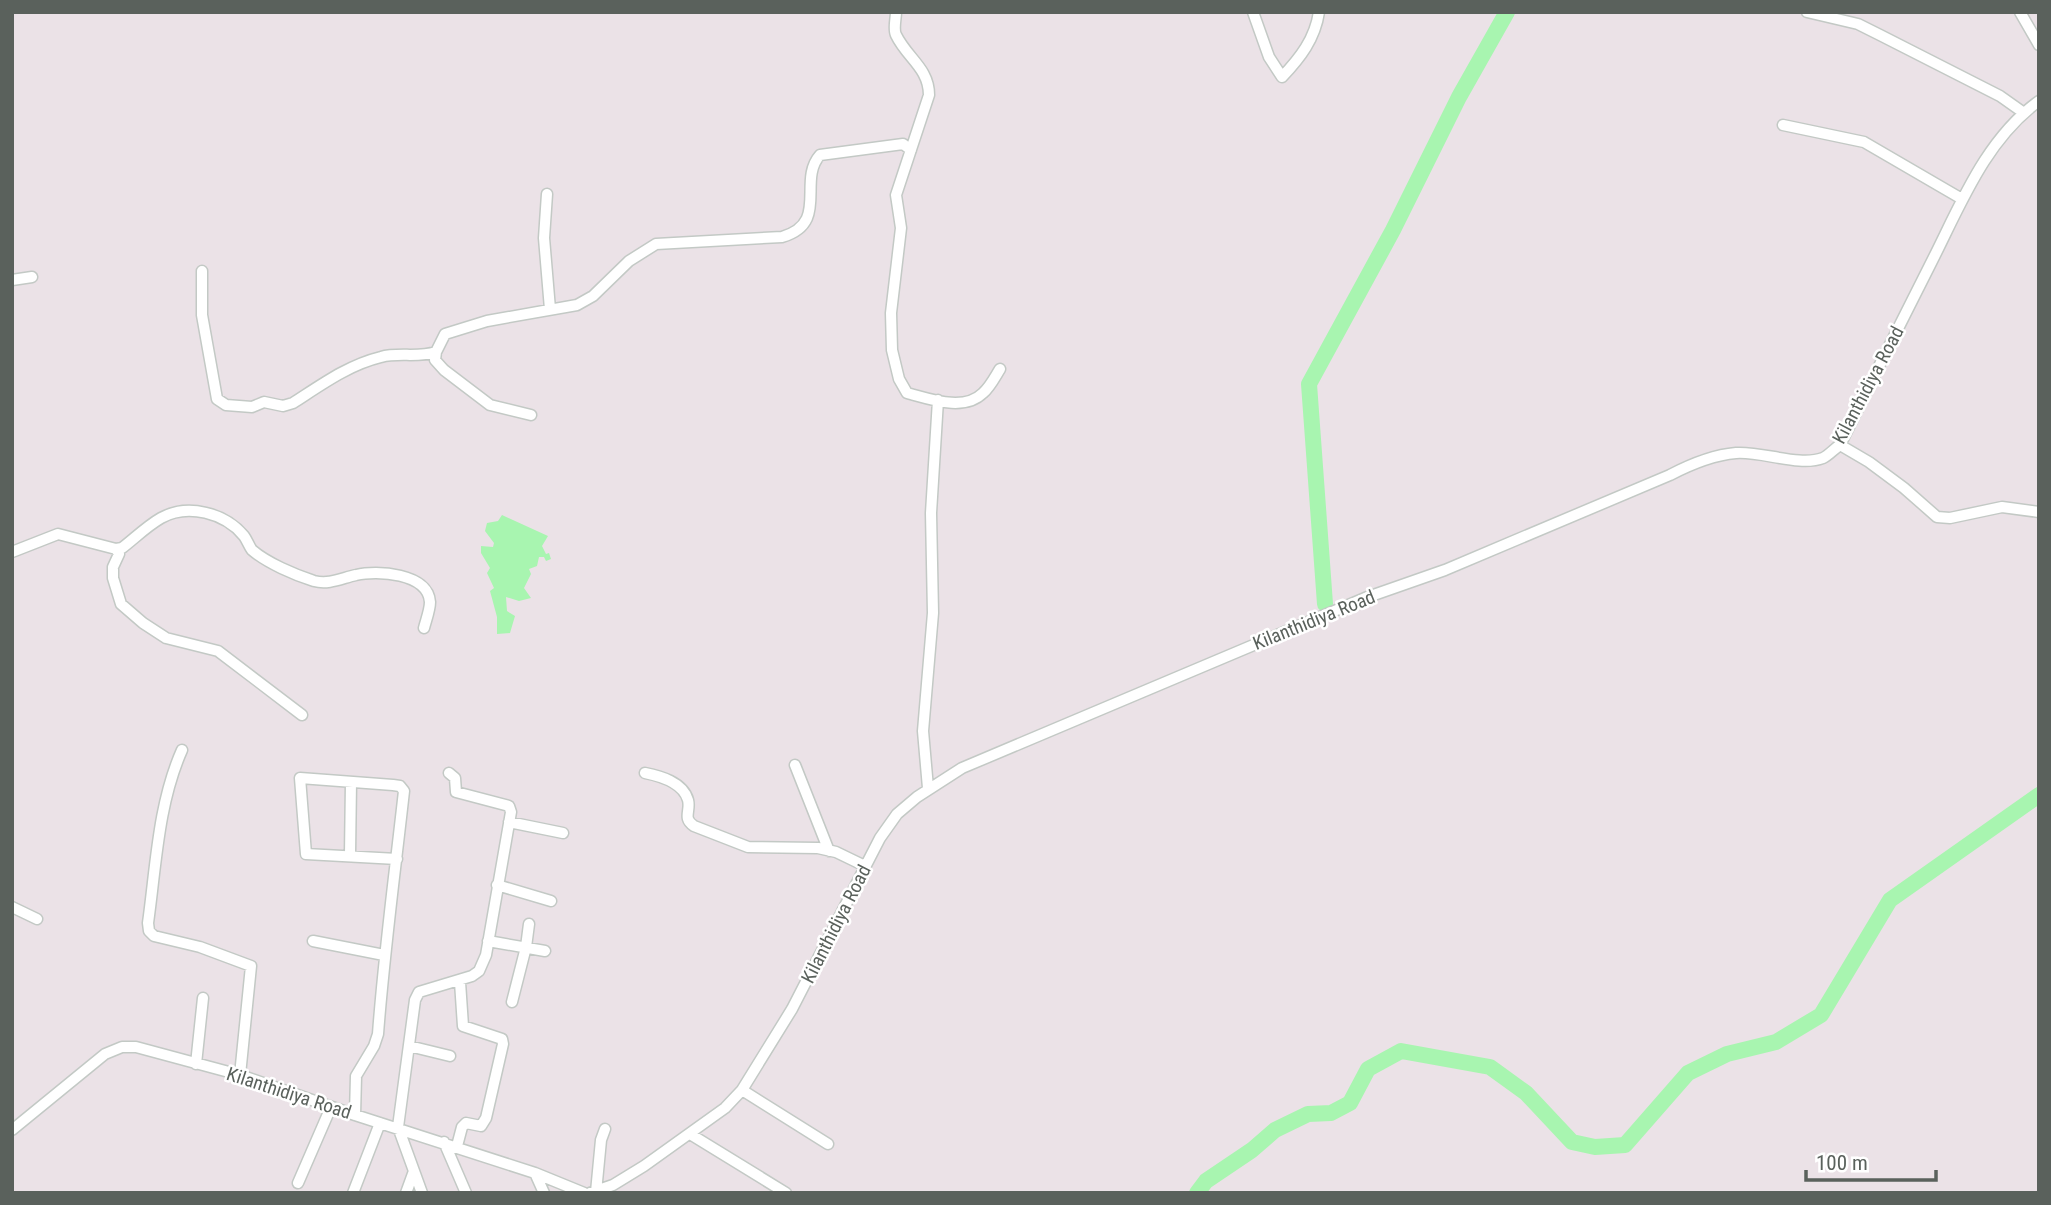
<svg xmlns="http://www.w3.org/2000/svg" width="2051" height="1205" viewBox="0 0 2051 1205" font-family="'Roboto Condensed',sans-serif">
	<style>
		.water { fill: #a8f5b0 }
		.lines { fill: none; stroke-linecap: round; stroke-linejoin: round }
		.river { stroke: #a8f5b0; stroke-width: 16 }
		.minor-casing { stroke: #c3c9c5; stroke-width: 13 }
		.minor { stroke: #fff; stroke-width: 10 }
		.labels { text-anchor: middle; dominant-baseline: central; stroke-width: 5; stroke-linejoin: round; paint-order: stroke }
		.street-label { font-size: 19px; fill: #5a615c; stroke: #fff }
	</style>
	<rect width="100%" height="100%" fill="#ebe2e7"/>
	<path class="water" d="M 502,515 L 548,536 L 542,546 L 546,554 L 549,553 L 551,559 L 546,561 L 544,557 L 539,557 L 537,566 L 529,569 L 531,574 L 524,588 L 531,598 L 519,601 L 506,597 L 507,611 L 515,616 L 510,633 L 497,634 L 497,617 L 490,591 L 494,588 L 487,573 L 490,568 L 481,553 L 481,546 L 493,547 L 494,543 L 485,531 L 487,523 L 498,521 Z"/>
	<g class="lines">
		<path class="river" d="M 1325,604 L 1309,384 L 1393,230 L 1459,97 L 1507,12
			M 1197,1193 L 1206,1181 L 1252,1150 L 1275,1130 L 1308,1114 L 1331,1113 L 1350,1103 L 1368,1069 L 1401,1051 L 1490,1067 L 1526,1093 L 1572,1142 L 1595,1147 L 1625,1145 L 1688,1073 L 1727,1054 L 1776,1042 L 1821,1015 L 1890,900 L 2039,795"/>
		<defs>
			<path id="minor" d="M 896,12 C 896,19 893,29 896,35 C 907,58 929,68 929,95 L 896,195 L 901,228 L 891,313 L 892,350 L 899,379 L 907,393 C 930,399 964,412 983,393 C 990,387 995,377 1000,369
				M 1253,12 L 1269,57 L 1282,77 C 1300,58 1315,39 1319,12
				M 1807,12 L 1858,24 L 1880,35 L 2000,96 L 2024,113
				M 2020,12 L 2039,45
				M 1783,125 L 1864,142 L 1962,199
				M 547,194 L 544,238 L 550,309
				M 202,271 L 202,315 L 217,399 L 226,405 L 252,407 L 264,402 L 283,406 L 293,403 C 321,385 348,365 381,357 C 398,352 418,358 436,352 L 445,334 L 487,321 L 577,305 L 593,296 L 629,261 L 656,244 L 782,237 C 830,223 797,181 820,155 L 903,144 L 911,150
				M 12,280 L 32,277
				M 436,352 L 435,360 L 444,370 L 490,405 L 531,415
				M 1840,445 L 1869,462 L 1904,488 L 1937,517 L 1950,518 L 2002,507 L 2039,512
				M 116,549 L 119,554 L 113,567 L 113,578 L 121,604 L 143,623 L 166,638 L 218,651 L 302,715
				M 12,552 L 58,534 L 116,549 L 122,548 C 135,538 147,526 161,518 C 188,503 225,513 244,536 C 247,540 249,546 252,550 C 267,563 295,575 314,581 C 329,585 342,578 356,575 C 377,570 428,573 430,602 C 430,610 426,620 424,628
				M 182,750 C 158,804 156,866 148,923 L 149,931 L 154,936 L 200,947 L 251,966 L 240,1075
				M 795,765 L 829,851
				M 645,773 C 660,776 683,782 688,800 C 691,811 682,818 694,826 L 748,847 L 818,848 L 836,852 L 865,866
				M 928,788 L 923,731 L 933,613 L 931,513 L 938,400
				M 509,822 L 563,833
				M 350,854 L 351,782
				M 497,885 L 551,901
				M 12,907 L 37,919
				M 313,941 L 384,955
				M 488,941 L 545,951
				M 512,1002 L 526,947 L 529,924
				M 409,1046 L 450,1056
				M 196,1064 L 203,998
				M 742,1090 L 828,1144
				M 355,1115 L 356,1076 L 374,1046 L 378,1034 C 384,953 395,872 404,791 L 400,786 L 393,785 L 300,778 L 306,854 L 397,859
				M 12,1130 L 105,1054 L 122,1047 L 136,1047 L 240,1075 L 355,1115 L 535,1173 L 584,1193
				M 690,1134 L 786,1193
				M 444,1142 L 466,1193
				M 457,1146 L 462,1127 L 466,1123 L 481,1126 L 486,1118 L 503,1044 L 502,1039 L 463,1026 L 460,982
				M 535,1173 L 544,1193
				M 298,1183 L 331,1107
				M 596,1192 L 601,1140 L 605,1129
				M 353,1193 L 380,1123
				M 406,1193 L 414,1171
				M 422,1193 L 398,1127 L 415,1000 L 419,992 L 472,976 L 479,971 L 486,955 L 511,812 L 509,806 L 456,792 L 455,778 L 449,773
				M 590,1193 L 613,1185 L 644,1166 L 725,1108 L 742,1090 L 792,1009 L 880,838 L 897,814 L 917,797 L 962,768 L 1365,598 L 1445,570 L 1670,475 C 1691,464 1712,455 1736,453 C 1762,451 1799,467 1823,458 C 1829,455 1834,449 1840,445 C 1870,384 1900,324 1931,263 C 1960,206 1985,140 2039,101"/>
		</defs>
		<use href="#minor" class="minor-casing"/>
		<use href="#minor" class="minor"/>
	</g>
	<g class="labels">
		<g class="street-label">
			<text transform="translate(1868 385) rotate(-62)">Kilanthidiya Road</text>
			<text transform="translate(1314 620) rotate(-22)">Kilanthidiya Road</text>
			<text transform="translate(836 924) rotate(-63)">Kilanthidiya Road</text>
			<text transform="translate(289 1093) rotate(18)">Kilanthidiya Road</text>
		</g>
	</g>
	<rect width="2051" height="1205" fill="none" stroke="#5a615c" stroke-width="28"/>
	<path d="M1806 1170v10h130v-10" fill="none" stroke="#5a615c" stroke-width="3.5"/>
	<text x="1816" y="1170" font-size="21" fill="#5a615c" stroke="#ffffff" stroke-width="5" paint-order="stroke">100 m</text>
</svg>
